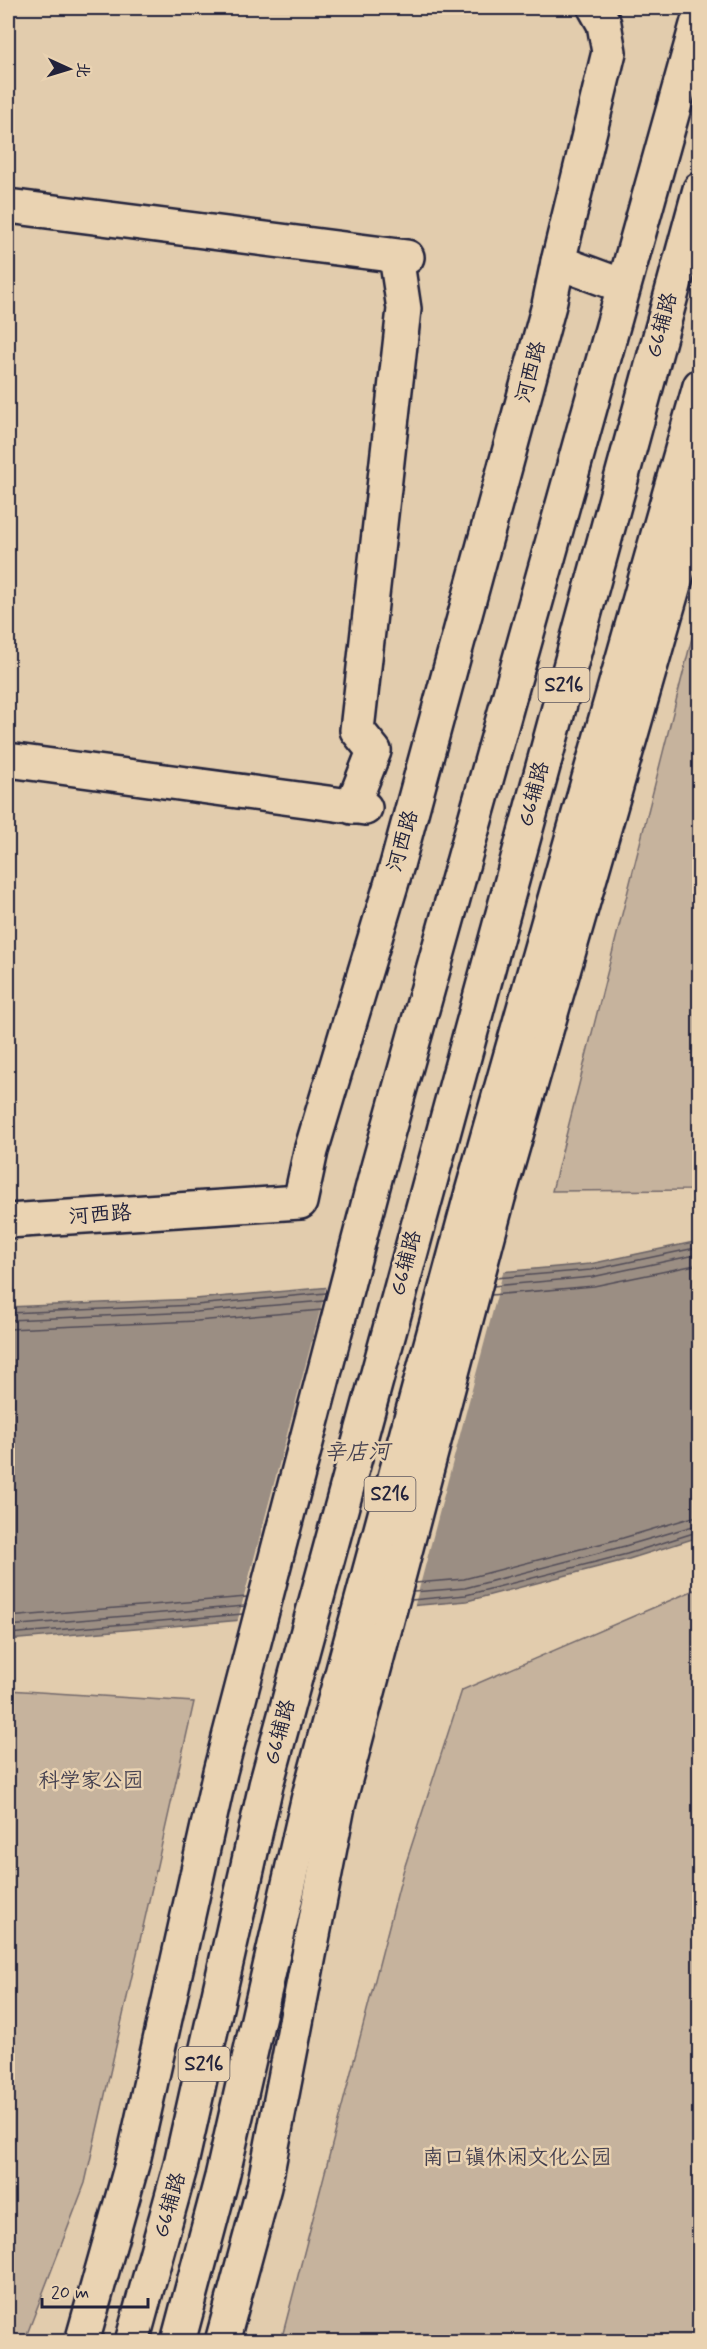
<svg xmlns="http://www.w3.org/2000/svg" width="707" height="2349" viewBox="0 0 707 2349" font-family="Mynerve,'LXGW WenKai TC',sans-serif">
	<style>
		.green { fill: #c6b39d; stroke: #746a6c; stroke-width: 1.5 }
		.water { fill: #9b8e83; stroke: #6b6366; stroke-width: 1.5 }
		.pier { fill: #e2ccad }
		.lines { fill: none; stroke-linecap: round; stroke-linejoin: round }
		.shore { stroke: #524d58; stroke-width: 1.5 }
		.minor-casing { stroke: #22223b; stroke-width: 38 }
		.tertiary-casing { stroke: #22223b; stroke-width: 38 }
		.primary-casing { stroke: #22223b; stroke-width: 38 }
		.minor { stroke: #ead3b2; stroke-width: 33 }
		.tertiary { stroke: #ead3b2; stroke-width: 33 }
		.primary { stroke: #ead3b2; stroke-width: 33 }
		.labels { text-anchor: middle; dominant-baseline: central; stroke-width: 5; stroke-linejoin: round; paint-order: stroke }
		.shield { fill: #ead3b2; stroke: #5e575f; stroke-width: 1.5 }
		.shield-label { font-size: 20px; font-weight: bold; fill: #22223b }
		.street-label { font-size: 21px; fill: #22223b; stroke: #ead3b2 }
		.park-label { font-size: 21px; fill: #433f4f; stroke: #ead3b2 }
		.water-label { font-size: 22px; font-style: italic; fill: #464251; stroke: #ead3b2 }
	</style>
	<rect width="100%" height="100%" fill="#e2ccad"/>
	<filter id="ink" filterUnits="userSpaceOnUse"><feTurbulence type="fractalNoise" baseFrequency=".0167" numOctaves="2"/><feDisplacementMap in="SourceGraphic" scale="12" xChannelSelector="R" yChannelSelector="G"/><feConvolveMatrix kernelMatrix="1 2 1 2 8 2 1 2 1" color-interpolation-filters="sRGB"/></filter>
	<g filter="url(#ink)">
		<path class="green" d="M 699,610 L 699,1190 L 552,1191 Z
			M 699,1588 L 699,2341 L 281,2341 L 403,1872 L 462,1690 Z
			M 8,1690 L 194,1702 L 85,2183 L 24,2342 L 8,2341 Z"/>
		<path class="water" d="M 699,1241 L 699,1537 L 629,1559 L 467,1601 L 8,1640 L 8,1307 L 195,1299 L 590,1264 Z"/>
		<path class="pier" d="M 504,1269 L 414,1608 L 237,1623 L 327,1284 Z"/>
		<g class="lines">
			<path class="shore" d="M 495,1278 L 591,1270 L 700,1247
				M 493,1286 L 592,1277 L 700,1254
				M 491,1295 L 594,1286 L 700,1264
				M 8,1313 L 196,1305 L 326,1293
				M 8,1320 L 196,1312 L 324,1301
				M 8,1329 L 197,1321 L 322,1310
				M 415,1583 L 464,1579 L 623,1538 L 700,1515
				M 413,1592 L 465,1588 L 625,1546 L 700,1524
				M 411,1600 L 466,1595 L 627,1554 L 700,1531
				M 8,1617 L 247,1597
				M 8,1626 L 245,1606
				M 8,1634 L 243,1614"/>
			<defs>
				<path id="minor" d="M 8,206 L 407,257
					M 558,262 L 609,52 L 604,24 L 595,8
					M 8,760 L 365,808
					M 352,807 L 374,751 L 357,730 L 404,309 L 396,256"/>
				<path id="tertiary" d="M 8,1221 L 300,1202 L 311,1151 L 397,865 L 549,305 L 558,262 L 623,286
					M 82,2342 L 134,2157 L 220,1772 L 378,1167 L 700,14
					M 222,2342 L 264,2187 L 338,1806 L 498,1198 L 700,494"/>
				<path id="primary" d="M 132,2342 L 180,2168 L 266,1785 L 700,189
					M 178,2342 L 222,2177 L 309,1796 L 472,1192 L 700,386"/>
			</defs>
			<use href="#minor" class="minor-casing"/>
			<use href="#tertiary" class="tertiary-casing"/>
			<use href="#primary" class="primary-casing"/>
			<use href="#minor" class="minor"/>
			<use href="#tertiary" class="tertiary"/>
			<use href="#primary" class="primary"/>
		</g>
	</g>
	<g class="labels">
		<g class="shield">
			<rect x="538.5" y="668" width="51" height="34" rx="4.5"/>
			<rect x="364.5" y="1477" width="51" height="34" rx="4.5"/>
			<rect x="178.5" y="2047" width="51" height="34" rx="4.5"/>
		</g>
		<g class="shield-label">
			<text x="564" y="685">S216</text>
			<text x="390" y="1494">S216</text>
			<text x="204" y="2064">S216</text>
		</g>
		<g class="street-label">
			<text transform="translate(662 325) rotate(-75)">G6辅路</text>
			<text transform="translate(531 372) rotate(-75)">河西路</text>
			<text transform="translate(534 794) rotate(-75)">G6辅路</text>
			<text transform="translate(403 841) rotate(-74)">河西路</text>
			<text transform="translate(100 1215) rotate(-4)">河西路</text>
			<text transform="translate(406 1263) rotate(-75)">G6辅路</text>
			<text transform="translate(280 1732) rotate(-75)">G6辅路</text>
			<text transform="translate(170 2205) rotate(-74)">G6辅路</text>
		</g>
		<g class="park-label">
			<text x="91" y="1781">科学家公园</text>
			<text x="517" y="2158">南口镇休闲文化公园</text>
		</g>
		<g class="water-label">
			<text transform="translate(357 1453) rotate(-1)">辛店河</text>
		</g>
	</g>
	<rect width="707" height="2349" fill="none" stroke="#ead3b2" stroke-width="30"/>
	<rect x="15" y="15" width="677" height="2319" fill="none" stroke="#22223b" stroke-width="2" filter="url(#ink)"/>
	<g transform="translate(69 69) rotate(94)" stroke="#ead3b2" stroke-width="4.5" paint-order="stroke">
	<path d="M0-4.5L10 22L0 15L-10 22Z" fill="#22223b"/>
	<text y="-9" font-size="16" font-weight="bold" text-anchor="middle" fill="#22223b">北</text>
	</g>
	<path d="M42 2298v9h106v-9" fill="none" stroke="#22223b" stroke-width="3"/>
	<text x="51" y="2298" font-size="18" fill="#22223b" stroke="#ead3b2" stroke-width="4.5" paint-order="stroke">20 m</text>
</svg>
